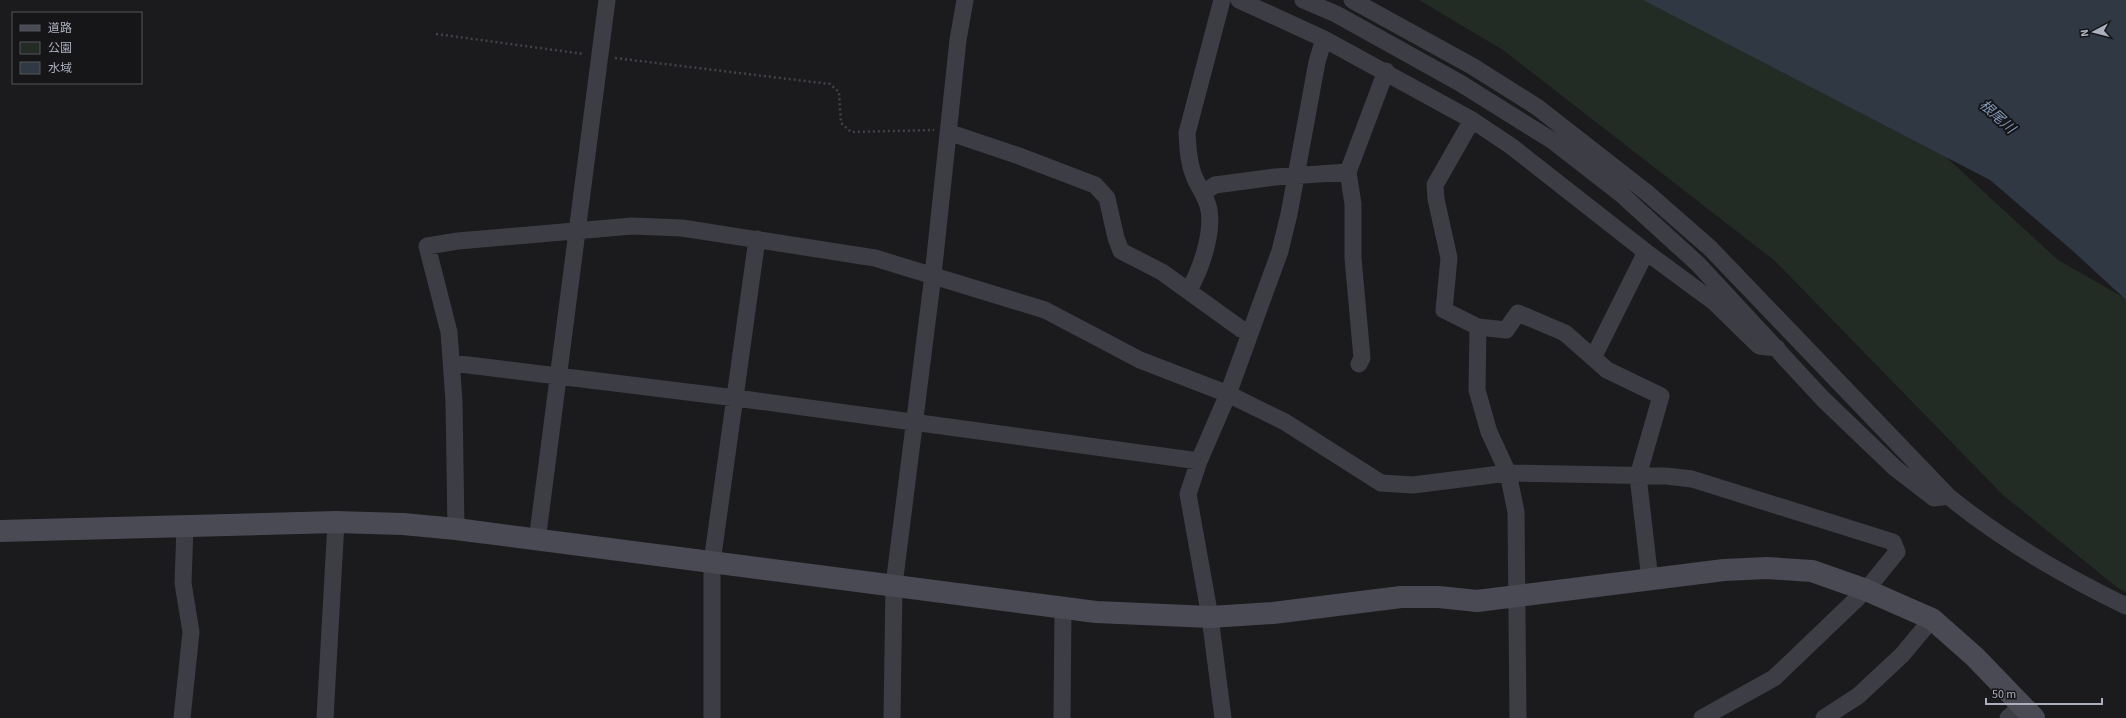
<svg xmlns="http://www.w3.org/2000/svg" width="2126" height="718" viewBox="0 0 2126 718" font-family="'Source Sans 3','Noto Sans JP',sans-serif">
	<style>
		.green { fill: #222c24 }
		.water { fill: #2f3843 }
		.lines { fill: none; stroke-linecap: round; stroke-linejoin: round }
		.path { stroke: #41434a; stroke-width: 2.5; stroke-dasharray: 2 3; stroke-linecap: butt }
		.street { stroke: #3d3e45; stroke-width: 17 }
		.secondary { stroke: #494a53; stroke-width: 22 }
		.labels { text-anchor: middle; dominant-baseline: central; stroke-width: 4; stroke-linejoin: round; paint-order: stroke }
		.water-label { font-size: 14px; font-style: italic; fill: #8299ba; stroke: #161619 }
	</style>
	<rect width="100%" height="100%" fill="#1b1b1d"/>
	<path class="green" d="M 1419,0 L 1668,0 L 1897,112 L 2058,260 L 2126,299 L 2126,592 L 2118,588 L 2003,495 L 1775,261 L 1503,50 Z"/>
	<path class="water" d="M 1643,0 L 2126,0 L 2126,300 L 2074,252 L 1990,180 Z"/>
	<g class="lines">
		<path class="path" d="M 436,34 L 584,54
			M 615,58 L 830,84 L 839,92 L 841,123 L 851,132 L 934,130"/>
		<path class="street" d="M 1239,0 L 1324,39 L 1472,120 L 1511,146 L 1646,252 L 1714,302 L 1759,346 L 1777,348
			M 1303,0 L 1336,14 L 1460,83 L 1553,141 L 1621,194 L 1698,264 L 1823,399 L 1895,468 L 1934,498 L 1948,496 C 2002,540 2064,576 2126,606
			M 1352,0 L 1472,66 L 1537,107 L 1646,192 L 1710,248 L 1948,496
			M 1472,120 L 1435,185 L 1436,199 L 1449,258 L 1444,310 L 1478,327 L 1477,390 L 1489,432 L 1508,473 L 1516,512 L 1518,718
			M 948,132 L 1019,156 L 1095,185 L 1107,198 L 1116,238 L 1121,251 L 1162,272 L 1241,329 L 1250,332
			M 1203,193 L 1215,185 L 1275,177 L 1348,172
			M 1189,290 C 1201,269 1213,234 1209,210 C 1207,197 1198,187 1194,176 C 1188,162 1188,147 1187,133 L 1222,0
			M 1478,327 L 1506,330 L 1518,313 L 1565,333 L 1607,370 L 1661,396 L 1638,476 L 1650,580
			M 1593,358 L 1646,252
			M 452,363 L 736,398 L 1199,461
			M 1359,364 L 1362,358 L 1353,258 L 1353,204 L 1348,172 L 1386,71
			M 456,529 L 454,401 L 449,332 L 427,246 L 458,241 L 632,226 L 682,228 L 875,258 L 1045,310 L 1140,360 L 1228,394 L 1285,422 L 1381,483 L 1413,485 L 1508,473 L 1666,476 L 1692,479 L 1893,542 L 1897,552 L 1866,590 L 1774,678 L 1702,718
			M 537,541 L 607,0
			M 182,718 L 191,632 L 183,583 L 185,526
			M 325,718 L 336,522
			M 712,718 L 712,562 L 757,239
			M 892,718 L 894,585 L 933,275 L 958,40 L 965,0
			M 1062,718 L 1063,608
			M 1223,718 L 1210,617 L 1188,494 L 1199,461 L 1228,394 L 1280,251 L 1289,214 L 1317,62 L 1324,39
			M 1824,718 L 1858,696 L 1902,655 L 1932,619
			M 2008,718 L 2023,705"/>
		<path class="secondary" d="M 0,531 L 336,522 L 403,524 L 456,529 L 1096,612 L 1210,617 L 1273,613 L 1401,597 L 1439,597 L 1477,601 L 1724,570 L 1767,568 L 1812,571 L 1866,590 L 1932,619 L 1975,657 L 2034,718"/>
	</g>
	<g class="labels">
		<g class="water-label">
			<text transform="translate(1997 117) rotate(42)">根尾川</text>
		</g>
	</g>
	<rect x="12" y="12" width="130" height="72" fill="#161619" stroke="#52545b"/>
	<rect x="20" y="25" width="20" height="6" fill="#494a53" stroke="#52545b"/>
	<text x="48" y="32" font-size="12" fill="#acb0be">道路</text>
	<rect x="20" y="42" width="20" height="12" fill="#222c24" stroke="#52545b"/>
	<text x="48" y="52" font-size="12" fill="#acb0be">公園</text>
	<rect x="20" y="62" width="20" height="12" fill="#2f3843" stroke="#52545b"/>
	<text x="48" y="72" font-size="12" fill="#acb0be">水域</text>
	<g transform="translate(2094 32) rotate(263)" stroke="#161619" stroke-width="3" paint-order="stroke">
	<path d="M0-3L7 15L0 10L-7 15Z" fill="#acb0be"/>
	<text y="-6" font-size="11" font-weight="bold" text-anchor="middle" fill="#acb0be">N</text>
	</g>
	<path d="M1986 698v6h116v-6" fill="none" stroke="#acb0be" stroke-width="2"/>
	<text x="1992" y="698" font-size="12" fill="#acb0be" stroke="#161619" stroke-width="3" paint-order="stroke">50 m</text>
</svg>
